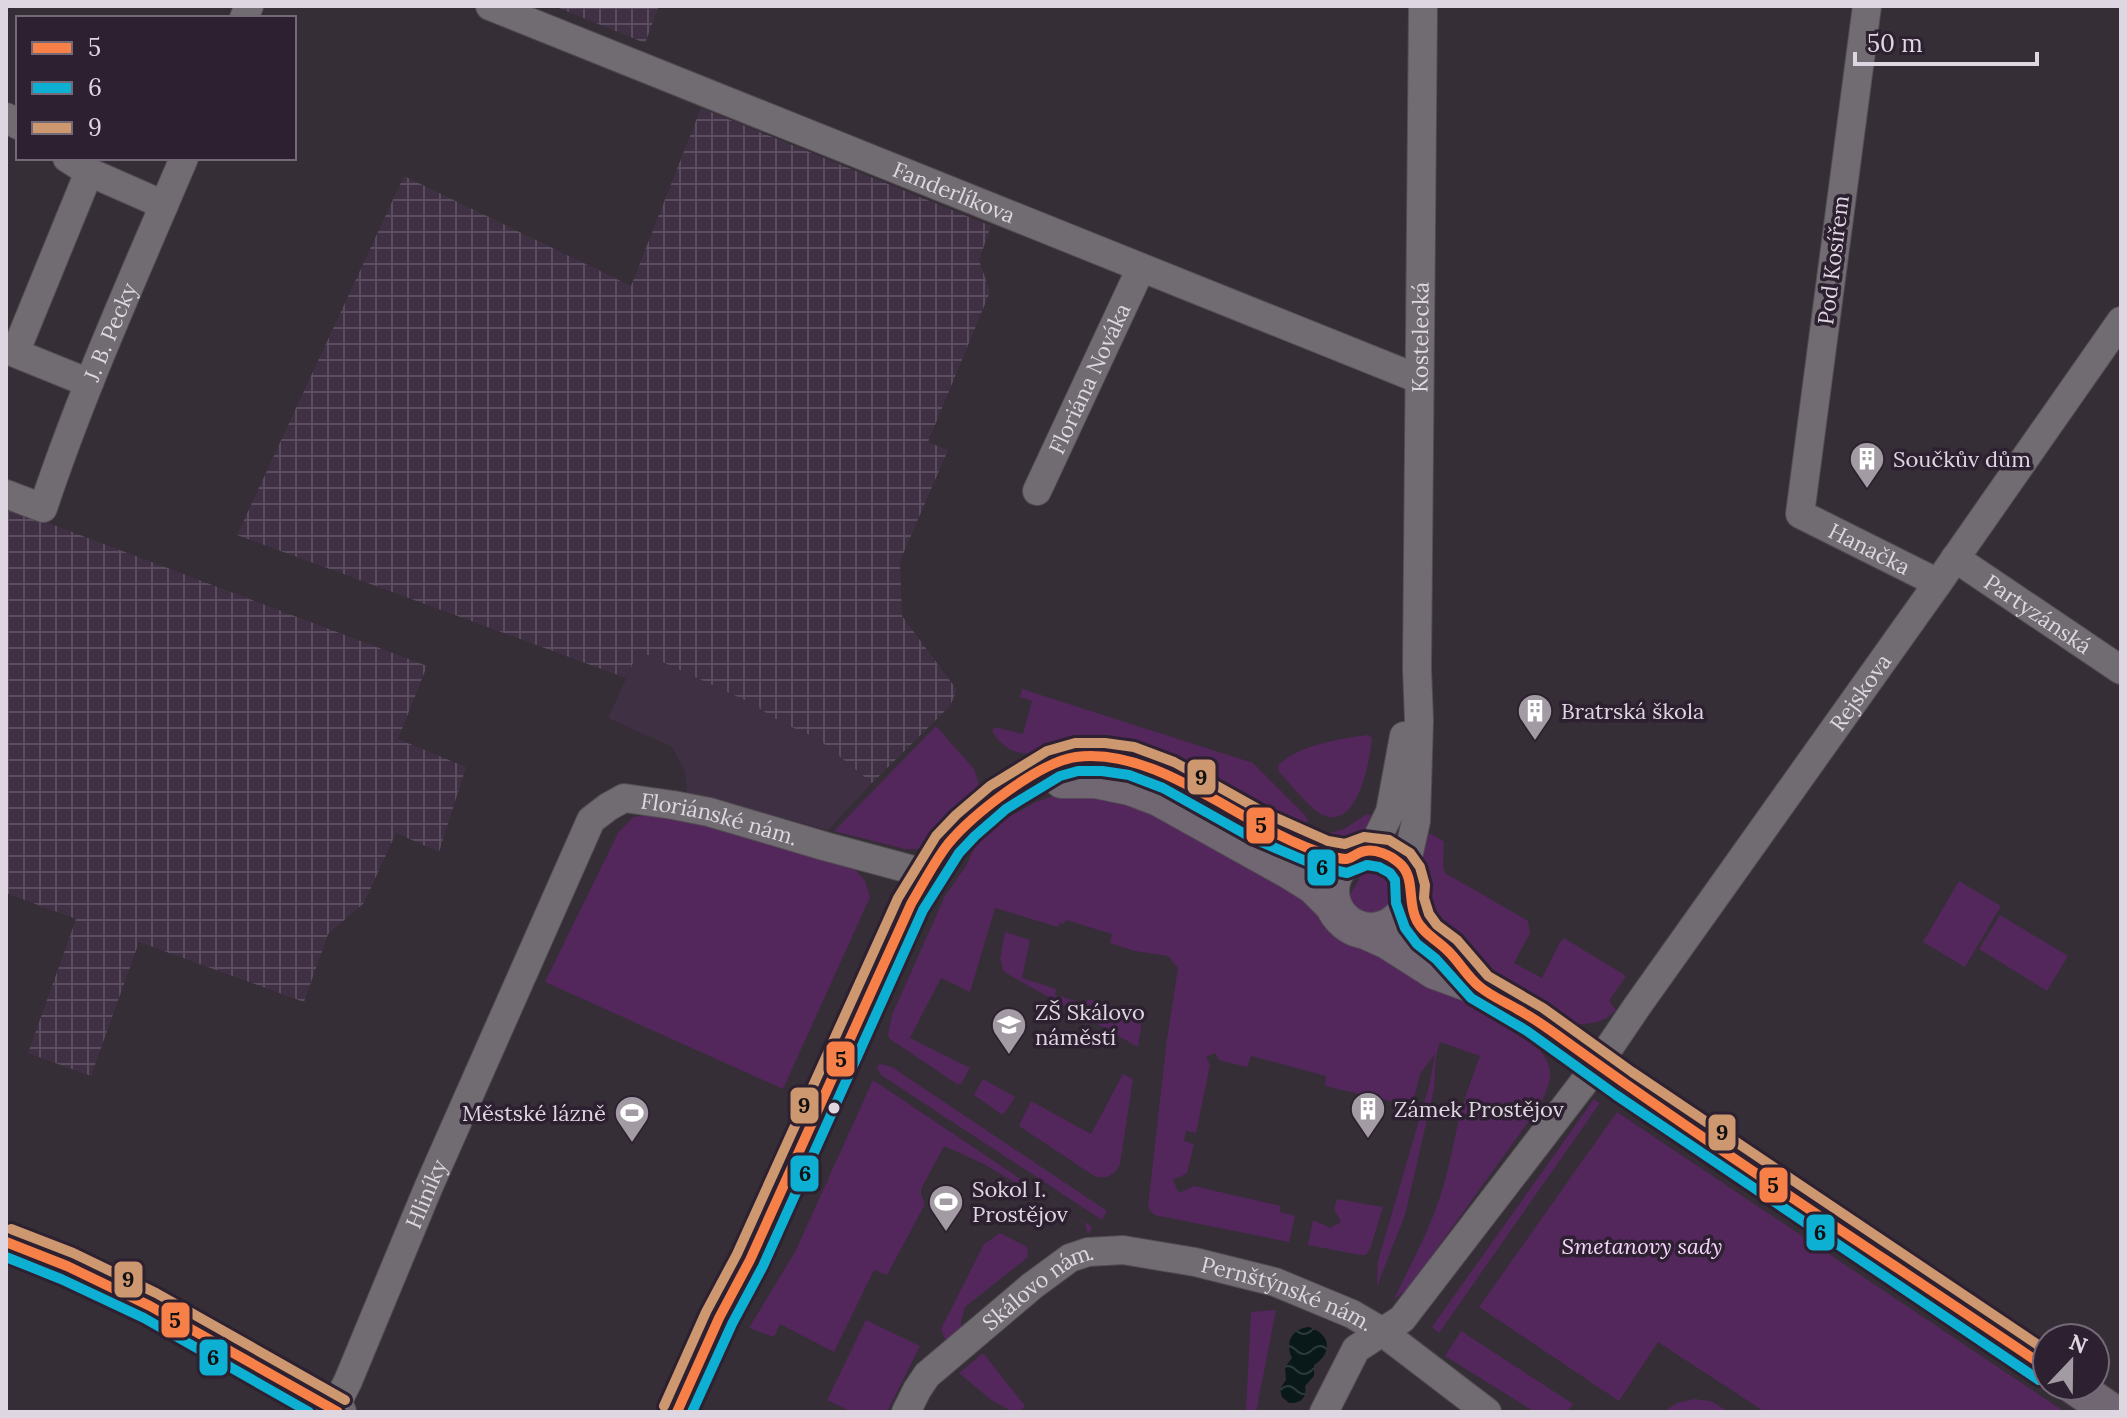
<svg xmlns="http://www.w3.org/2000/svg" width="2127" height="1418" viewBox="0 0 2127 1418" font-family="Lora,serif">
	<style>
		.built { fill: #403044 }
		.industrial { fill: url(#industrial-grid) }
		.green { fill: #53275c }
		.water { fill: url(#water-waves) }
		.lines { fill: none; stroke-linecap: round; stroke-linejoin: round }
		.minor-casing { stroke: #534c54; stroke-width: 30 }
		.major-casing { stroke: #534c54; stroke-width: 38 }
		.minor { stroke: #716c72; stroke-width: 28 }
		.major { stroke: #706772; stroke-width: 36 }
		.bus-1-casing { stroke: #2d2030; stroke-width: 16 }
		.bus-2-casing { stroke: #2d2030; stroke-width: 16 }
		.bus-3-casing { stroke: #2d2030; stroke-width: 16 }
		.bus-1 { stroke: #f78048; stroke-width: 10 }
		.bus-2 { stroke: #0dafd3; stroke-width: 10 }
		.bus-3 { stroke: #cd976f; stroke-width: 10 }
		.bus-dot { fill: #ded6e0; stroke: #2d2030; stroke-width: 3 }
		.labels { text-anchor: middle; dominant-baseline: central; stroke-width: 7; stroke-linejoin: round; paint-order: stroke }
		.street-label { font-size: 22px; fill: #ded6e0; stroke: #2d2030 }
		.poi-label { font-size: 22px; fill: #ded6e0; stroke: #2d2030; text-anchor: start }
		.park-label { font-size: 22px; font-style: italic; fill: #f5d5fb; stroke: #2d2030 }
		.line-badge { stroke: #2d2030; stroke-width: 3 }
		.pale-badge-label { font-size: 22px; text-anchor: middle; font-weight: bold; fill: #111 }
	</style>
	<defs>
		<pattern id="industrial-grid" width="8" height="8" patternUnits="userSpaceOnUse" patternTransform="scale(2)"><rect width="8" height="8" fill="#403044"/><path d="M0 4h8M4 0v8" fill="none" stroke="#5b4d5f"/></pattern>
		<pattern id="water-waves" width="16" height="10" patternUnits="userSpaceOnUse" patternTransform="scale(2)"><rect width="16" height="10" fill="#09191a"/><path d="M0 5q4-4 8 0t8 0" fill="none" stroke="#2c3a3b"/></pattern>
	</defs>
	<rect width="100%" height="100%" fill="#352e36"/>
	<path class="built" d="M 639,651 L 751,703 L 782,723 L 817,738 L 872,783 L 828,830 L 687,793 L 685,771 L 672,747 L 608,718 Z"/>
	<path class="industrial" d="M 554,6 L 659,6 L 645,43 Z
		M 701,108 L 991,226 L 979,260 L 990,292 L 928,442 L 948,450 L 900,561 L 902,616 L 957,690 L 950,706 L 872,783 L 817,738 L 782,723 L 751,703 L 639,651 L 626,678 L 237,535 L 404,176 L 631,286 Z
		M 6,509 L 43,521 L 427,666 L 398,739 L 466,767 L 439,852 L 396,833 L 364,903 L 328,934 L 304,1002 L 139,942 L 91,1076 L 28,1053 L 76,919 L 6,893 Z"/>
	<path class="green" d="M 1022,689 L 1253,763 L 1305,815 L 1308,821 L 1300,838 L 1065,748 C 1034,754 1011,762 992,731 L 995,727 L 1023,734 L 1032,701 L 1020,697 Z
		M 936,726 L 974,769 L 979,784 L 970,800 L 919,849 L 905,849 L 834,831 Z
		M 1367,735 L 1372,738 C 1370,760 1358,828 1325,816 C 1311,811 1290,783 1279,772 L 1278,766 C 1297,745 1340,739 1367,735 Z
		M 1091,792 L 1109,793 L 1273,874 L 1318,912 L 1327,928 L 1341,939 L 1355,946 L 1372,949 L 1422,974 L 1537,1047 C 1557,1069 1551,1082 1539,1107 L 1407,1290 L 1394,1299 C 1413,1260 1434,1222 1445,1180 C 1451,1159 1455,1136 1460,1114 C 1466,1094 1473,1075 1480,1056 L 1440,1042 L 1436,1057 L 1434,1089 L 1405,1215 L 1377,1286 L 1378,1261 L 1429,1086 L 1435,1054 L 1420,1074 L 1412,1106 L 1325,1086 L 1326,1076 L 1251,1056 L 1247,1067 L 1219,1060 L 1215,1053 L 1206,1057 L 1210,1065 L 1196,1133 L 1186,1131 L 1184,1141 L 1194,1144 L 1187,1173 L 1173,1180 L 1179,1193 L 1194,1186 L 1281,1206 L 1280,1212 L 1295,1216 L 1289,1242 L 1155,1215 L 1150,1211 L 1148,1206 L 1167,1039 L 1178,968 L 1168,956 L 1135,951 L 1110,943 L 1112,934 L 1066,920 L 1064,924 L 1060,923 L 1058,927 L 995,908 L 970,992 L 941,978 L 910,1038 L 970,1068 L 961,1084 L 957,1084 L 890,1039 L 888,1035 L 892,1015 L 945,896 L 966,866 L 974,848 L 1002,821 L 1034,803 L 1053,796 Z
		M 662,813 L 852,866 L 865,881 L 870,897 L 783,1089 L 545,982 L 618,833 L 633,817 Z
		M 1367,814 L 1379,818 C 1358,844 1347,841 1317,836 L 1344,829 Z
		M 1425,832 L 1435,836 L 1444,842 L 1443,865 L 1445,873 L 1528,921 L 1530,933 L 1514,963 L 1542,978 L 1559,944 L 1564,938 L 1626,976 L 1609,1001 L 1616,1010 C 1604,1022 1594,1024 1576,1024 L 1441,936 L 1426,906 L 1426,889 L 1422,859 Z
		M 1365,865 C 1380,864 1391,870 1397,884 C 1398,919 1365,932 1345,902 L 1359,880 L 1360,867 Z
		M 1959,881 L 2001,906 L 1965,967 L 1923,942 Z
		M 2000,915 L 2068,956 L 2047,991 L 1979,949 Z
		M 1005,932 L 1030,940 L 1022,978 L 1056,989 L 1055,995 L 1086,1004 L 1088,999 L 1139,1016 L 1142,1021 L 1138,1047 L 1004,972 L 1000,959 Z
		M 880,1064 L 892,1067 L 1107,1211 L 1102,1220 L 881,1075 L 877,1067 Z
		M 1123,1074 L 1133,1079 L 1120,1164 C 1115,1175 1106,1180 1094,1176 L 1019,1126 L 1031,1101 L 1091,1134 Z
		M 983,1079 L 1015,1097 L 1004,1114 L 1001,1114 L 974,1095 Z
		M 873,1080 L 1092,1227 L 1088,1235 L 1085,1223 L 1026,1183 L 1021,1186 L 982,1163 L 944,1146 L 921,1189 L 921,1195 L 924,1201 L 924,1206 L 887,1275 L 874,1270 L 834,1352 L 780,1324 L 774,1337 L 749,1328 L 795,1252 Z
		M 1594,1099 L 1600,1103 L 1439,1333 L 1432,1327 Z
		M 1617,1112 L 2065,1412 L 1765,1412 L 1658,1342 L 1619,1401 L 1479,1307 Z
		M 1337,1199 L 1383,1207 L 1370,1249 L 1366,1255 L 1360,1255 L 1308,1245 L 1313,1220 L 1330,1228 L 1341,1222 L 1334,1209 Z
		M 1000,1233 L 1027,1247 L 1028,1257 L 965,1307 L 961,1322 L 962,1332 L 949,1342 L 945,1339 L 941,1329 L 984,1244 Z
		M 1276,1310 L 1256,1412 L 1246,1412 L 1251,1312 Z
		M 866,1320 L 920,1346 L 887,1412 L 852,1412 L 827,1400 Z
		M 1461,1331 L 1573,1404 L 1567,1412 L 1535,1412 L 1445,1356 Z
		M 983,1353 L 1025,1406 L 1019,1412 L 1013,1412 L 990,1399 L 959,1373 Z
		M 1694,1399 L 1711,1401 L 1729,1412 L 1663,1412 L 1677,1403 Z"/>
	<path class="water" d="M 1309,1327 C 1331,1334 1333,1353 1314,1365 L 1314,1376 L 1305,1386 C 1307,1397 1301,1404 1289,1403 L 1282,1397 L 1280,1389 L 1286,1380 L 1285,1367 L 1292,1358 C 1285,1343 1291,1329 1309,1327 Z"/>
	<g class="lines">
		<defs>
			<g id="minor">
				<path id="s1" d="M 490,6 L 1419,379"/>
				<path id="s2" d="M 1867,6 L 1800,514 L 1938,583"/>
				<path d="M 244,18 L 249,6"/>
				<path d="M 6,117 L 18,125"/>
				<path d="M 67,158 L 89,172 L 164,205"/>
				<path d="M 89,172 L 15,353 L 89,383"/>
				<path id="s3" d="M 1037,491 L 1141,268"/>
				<path id="s4" d="M 6,494 L 43,508 C 83,388 135,274 184,158"/>
				<path id="s5" d="M 1955,558 L 2121,670"/>
				<path d="M 1371,851 L 1390,812 L 1404,736"/>
				<path id="s6" d="M 1405,870 L 1416,821 L 1419,720 L 1417,668 L 1423,6"/>
				<path id="s7" d="M 334,1409 L 348,1381 L 429,1186 L 591,820 L 608,807 L 624,798 L 673,805 L 709,812 L 824,846 L 928,874"/>
				<path id="s8" d="M 906,1412 L 917,1390 L 927,1375 L 1032,1286 L 1070,1258 L 1088,1252 L 1123,1250 L 1195,1262 L 1275,1282 L 1352,1314 L 1381,1331 L 1487,1412"/>
				<path id="s9" d="M 1324,1412 L 1356,1349 L 1402,1319 L 1598,1064 L 1638,1005 L 1938,583 L 2121,321"/>
			</g>
			<path id="major" d="M 1062,780 L 1096,780 L 1130,787 L 1159,798 L 1290,871 L 1314,886 L 1333,905
				M1331 891a40 40 0 1 1 80 0a40 40 0 1 1-80 0Z
				M 1410,900 L 1416,920 L 1427,935 L 1446,949 L 1473,980
				M 1366,931 L 1388,941 L 1435,971 L 1479,987 L 1535,1019 L 1624,1083 L 2047,1368
				M 6,1242 L 67,1266 L 150,1306 L 338,1412
				M 2074,1386 L 2112,1412
				M 677,1412 L 719,1318 L 750,1260 L 911,904 C 942,848 970,813 1026,781 C 1037,775 1046,766 1058,762 C 1160,729 1248,848 1347,859"/>
		</defs>
		<use href="#minor" class="minor-casing"/>
		<use href="#major" class="major-casing"/>
		<use href="#minor" class="minor"/>
		<use href="#major" class="major"/>
		<defs>
			<path id="bus-1" d="M 6,1242 L 67,1266 L 150,1306 L 338,1412
				M 677,1412 L 719,1318 L 750,1260 L 911,904 C 923,884 934,862 948,844 C 972,815 1039,762 1076,757 C 1160,746 1245,830 1325,854 C 1330,856 1340,859 1346,859 C 1352,858 1358,852 1365,851 C 1376,849 1390,855 1398,862 C 1417,877 1406,901 1417,921 C 1424,934 1437,940 1447,950 C 1459,961 1467,977 1480,987 C 1491,996 1505,1002 1517,1009 C 1534,1018 1549,1029 1564,1040 C 1722,1154 1886,1259 2047,1368"/>
			<path id="bus-2" d="M 6,1257 L 61,1279 L 144,1318 L 309,1412
				M 692,1412 L 732,1324 L 763,1266 L 923,910 L 959,853 L 975,836 L 1006,809 L 1022,799 L 1060,776 L 1078,771 L 1102,771 L 1129,775 L 1163,788 L 1254,839 L 1320,867 L 1347,873 L 1367,865 L 1379,867 L 1390,873 L 1395,880 L 1396,903 L 1405,928 L 1417,944 L 1436,959 L 1471,998 L 1527,1031 L 1616,1095 L 2039,1380"/>
			<path id="bus-3" d="M 11,1229 L 73,1253 L 156,1293 L 345,1400
				M 664,1406 L 706,1312 L 737,1254 L 898,898 L 936,836 L 956,815 L 990,786 L 1047,751 L 1075,743 L 1105,743 L 1134,747 L 1174,762 L 1267,814 L 1328,841 L 1345,844 L 1364,837 L 1389,840 L 1410,853 L 1420,867 L 1425,885 L 1424,898 L 1429,914 L 1437,925 L 1457,940 L 1488,976 L 1543,1008 L 1632,1072 L 2047,1351"/>
		</defs>
		<use href="#bus-1" class="bus-1-casing"/>
		<use href="#bus-2" class="bus-2-casing"/>
		<use href="#bus-3" class="bus-3-casing"/>
		<use href="#bus-1" class="bus-1"/>
		<use href="#bus-2" class="bus-2"/>
		<use href="#bus-3" class="bus-3"/>
	</g>
	<defs>
		<symbol id="building-pin" viewBox="-11 -11 22 30"><path d="M0 17L-7.5 6A9.5 9.5 0 1 1 7.5 6Z" fill="#a39ba4" stroke="#2d2030"/><path d="M-4-6H4V6H1V3H-1V6H-4ZM-2.5-4.3h1.7v1.8h-1.7ZM.8-4.3h1.7v1.8H.8ZM-2.5-1h1.7V.8h-1.7ZM.8-1h1.7V.8H.8Z" fill="#fff"/></symbol>
		<symbol id="school-pin" viewBox="-11 -11 22 30"><path d="M0 17L-7.5 6A9.5 9.5 0 1 1 7.5 6Z" fill="#a39ba4" stroke="#2d2030"/><path d="M0-5L7-2L0 1L-7-2ZM-4 1L0 2.5L4 1V4Q0 6-4 4Z" fill="#fff"/></symbol>
		<symbol id="stadium-pin" viewBox="-11 -11 22 30"><path d="M0 17L-7.5 6A9.5 9.5 0 1 1 7.5 6Z" fill="#a39ba4" stroke="#2d2030"/><path d="M0-5a6.5 5 0 1 0 0 10a6.5 5 0 1 0 0-10ZM-3.5-1.8h7v3.6h-7Z" fill="#fff"/></symbol>
	</defs>
	<g fill-rule="evenodd">
		<use href="#building-pin" x="1847" y="439" width="40" height="54"/>
		<use href="#building-pin" x="1515" y="691" width="40" height="54"/>
		<use href="#school-pin" x="989" y="1005" width="40" height="54"/>
		<use href="#building-pin" x="1348" y="1089" width="40" height="54"/>
		<use href="#stadium-pin" x="612" y="1093" width="40" height="54"/>
		<use href="#stadium-pin" x="926" y="1182" width="40" height="54"/>
	</g>
	<circle class="bus-dot" cx="834" cy="1108" r="7"/>
	<g class="labels">
		<g class="street-label">
			<text stroke="none"><textPath href="#s1" startOffset="500">Fanderlíkova</textPath></text>
			<text transform="translate(1833 260) rotate(-83)">Pod Kosířem</text>
			<text stroke="none"><textPath href="#s4" startOffset="228">J. B. Pecky</textPath></text>
			<text stroke="none"><textPath href="#s6" startOffset="534">Kostelecká</textPath></text>
			<text stroke="none"><textPath href="#s3" startOffset="124">Floriána Nováka</textPath></text>
			<text stroke="none"><textPath href="#s2" startOffset="590">Hanačka</textPath></text>
			<text stroke="none"><textPath href="#s5" startOffset="100">Partyzánská</textPath></text>
			<text stroke="none"><textPath href="#s9" startOffset="902">Rejskova</textPath></text>
			<text stroke="none"><textPath href="#s7" startOffset="780">Floriánské nám.</textPath></text>
			<text stroke="none"><textPath href="#s7" startOffset="234">Hliníky</textPath></text>
			<text stroke="none"><textPath href="#s8" startOffset="186">Skálovo nám.</textPath></text>
			<text stroke="none"><textPath href="#s8" startOffset="452">Pernštýnské nám.</textPath></text>
		</g>
		<g class="poi-label">
			<text x="1893" y="459">Součkův dům</text>
			<text x="1561" y="711">Bratrská škola</text>
			<text x="1035" y="1012">ZŠ Skálovo<tspan x="1035" dy="25">náměstí</tspan></text>
			<text x="1394" y="1109">Zámek Prostějov</text>
			<text x="606" y="1113" text-anchor="end">Městské lázně</text>
			<text x="972" y="1189">Sokol I.<tspan x="972" dy="25">Prostějov</tspan></text>
		</g>
		<g class="park-label">
			<text x="1642" y="1246">Smetanovy sady</text>
		</g>
	</g>
	<g class="line-badge">
		<rect x="1186" y="758" width="31" height="38" rx="8" fill="#cd976f"/>
		<rect x="1245" y="806" width="31" height="39" rx="8" fill="#f78048"/>
		<rect x="1306" y="848" width="31" height="39" rx="8" fill="#0dafd3"/>
		<rect x="825" y="1040" width="31" height="38" rx="8" fill="#f78048"/>
		<rect x="789" y="1086" width="31" height="39" rx="8" fill="#cd976f"/>
		<rect x="1707" y="1113" width="30" height="39" rx="8" fill="#cd976f"/>
		<rect x="789" y="1154" width="31" height="39" rx="8" fill="#0dafd3"/>
		<rect x="1758" y="1166" width="31" height="38" rx="8" fill="#f78048"/>
		<rect x="1805" y="1213" width="31" height="39" rx="8" fill="#0dafd3"/>
		<rect x="113" y="1260" width="31" height="39" rx="8" fill="#cd976f"/>
		<rect x="160" y="1301" width="31" height="38" rx="8" fill="#f78048"/>
		<rect x="198" y="1338" width="31" height="39" rx="8" fill="#0dafd3"/>
	</g>
	<g class="pale-badge-label">
		<text x="1201" y="785">9</text>
		<text x="1261" y="833">5</text>
		<text x="1322" y="875">6</text>
		<text x="841" y="1067">5</text>
		<text x="804" y="1113">9</text>
		<text x="1722" y="1140">9</text>
		<text x="805" y="1181">6</text>
		<text x="1773" y="1193">5</text>
		<text x="1820" y="1240">6</text>
		<text x="128" y="1287">9</text>
		<text x="175" y="1328">5</text>
		<text x="213" y="1365">6</text>
	</g>
	<rect width="2127" height="1418" fill="none" stroke="#ded6e0" stroke-width="16"/>
	<rect x="16" y="16" width="280" height="144" fill="#2d2030" stroke="#746976" stroke-width="2"/>
	<rect x="32" y="42" width="40" height="12" fill="#f78048" stroke="#746976" stroke-width="2"/>
	<text x="88" y="56" font-size="24" fill="#ded6e0">5</text>
	<rect x="32" y="82" width="40" height="12" fill="#0dafd3" stroke="#746976" stroke-width="2"/>
	<text x="88" y="96" font-size="24" fill="#ded6e0">6</text>
	<rect x="32" y="122" width="40" height="12" fill="#cd976f" stroke="#746976" stroke-width="2"/>
	<text x="88" y="136" font-size="24" fill="#ded6e0">9</text>
	<g transform="translate(2071 1362) rotate(22)"><circle r="38" fill="#2d2030" stroke="#746976" stroke-width="2"/>
	<path d="M0-6L14 30L0 20L-14 30Z" fill="#a39ba4"/>
	<text y="-12" font-size="22" font-weight="bold" text-anchor="middle" fill="#ded6e0">N</text>
	</g>
	<path d="M1855 52v12h182v-12" fill="none" stroke="#ded6e0" stroke-width="4"/>
	<text x="1867" y="52" font-size="24" fill="#ded6e0" stroke="#2d2030" stroke-width="6" paint-order="stroke">50 m</text>
</svg>
